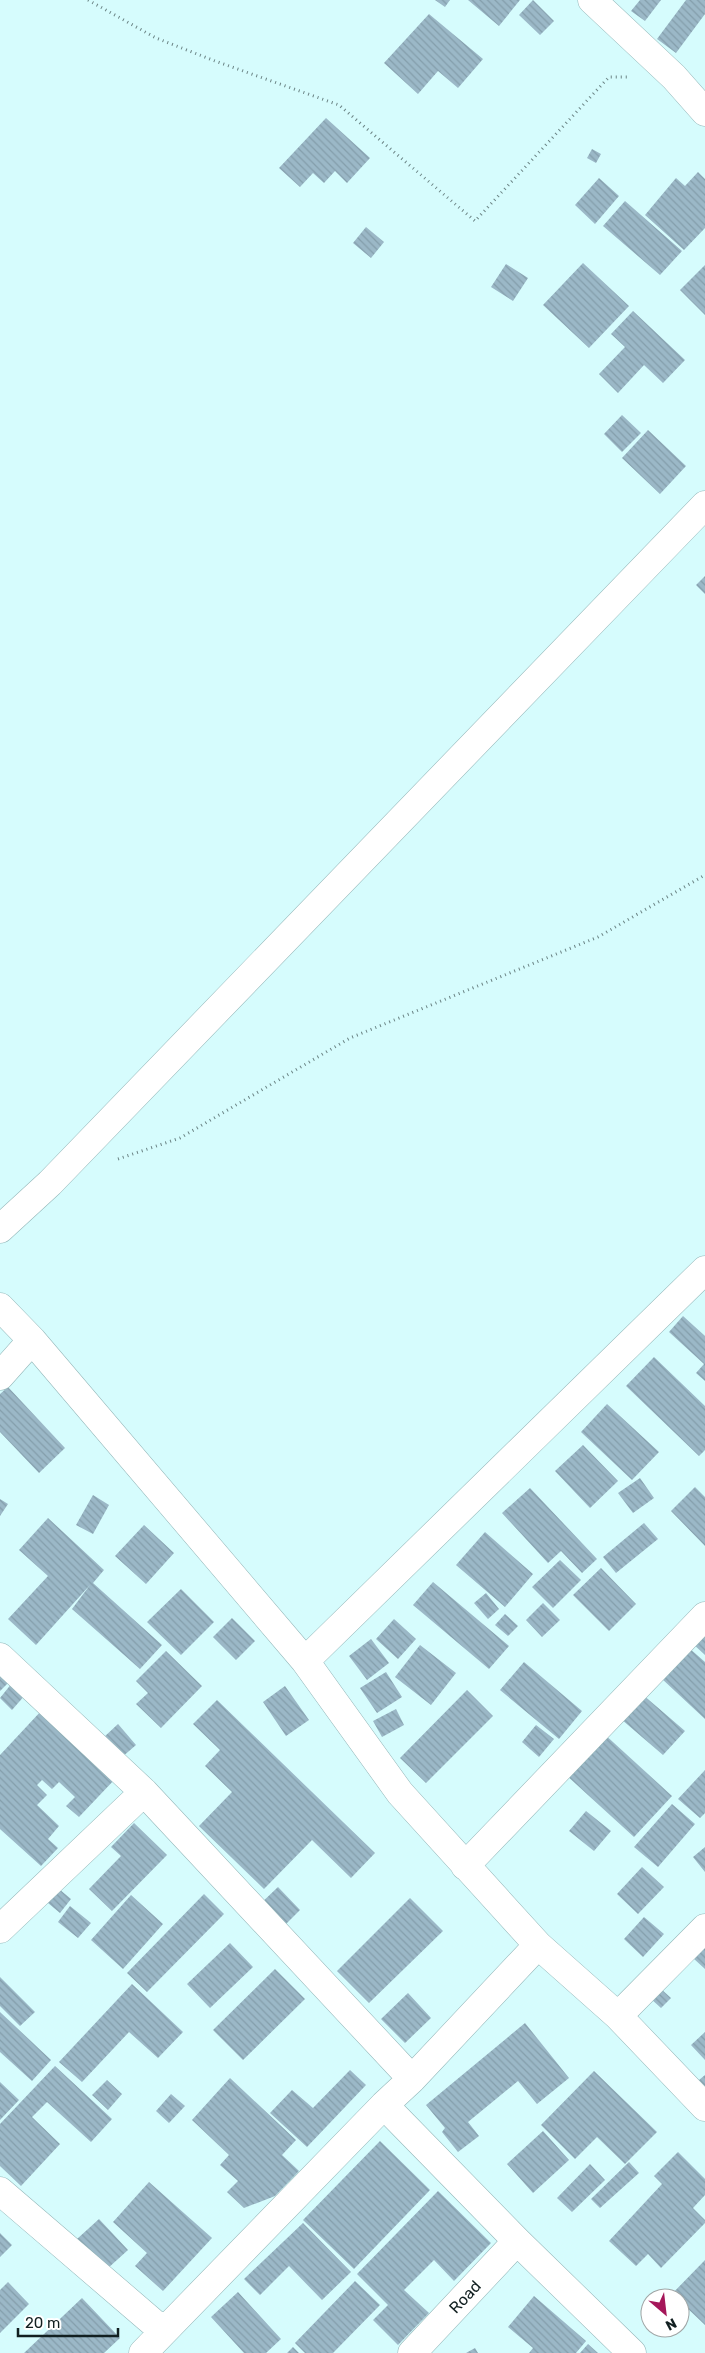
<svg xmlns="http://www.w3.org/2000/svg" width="705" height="2353" viewBox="0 0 705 2353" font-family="Rubik,sans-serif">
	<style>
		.building { fill: url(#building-back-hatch) }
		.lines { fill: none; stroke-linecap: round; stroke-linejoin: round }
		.minor-casing { stroke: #93b6b8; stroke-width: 29 }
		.path { stroke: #6b8485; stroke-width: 3; stroke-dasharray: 1 4; stroke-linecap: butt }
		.minor { stroke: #fff; stroke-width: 28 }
		.labels { text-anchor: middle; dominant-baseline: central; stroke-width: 4; stroke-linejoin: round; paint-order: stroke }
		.street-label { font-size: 16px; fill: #122021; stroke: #fff }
	</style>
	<defs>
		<pattern id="building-back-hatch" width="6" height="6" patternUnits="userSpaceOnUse" patternTransform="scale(1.25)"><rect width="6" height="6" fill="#9bb8c7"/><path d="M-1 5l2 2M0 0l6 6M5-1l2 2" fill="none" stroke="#849eab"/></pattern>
	</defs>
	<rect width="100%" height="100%" fill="#d6fcfd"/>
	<path class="building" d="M 435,0 L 450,0 L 445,7 Z
		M 468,0 L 520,0 L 499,26 Z
		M 533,0 L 554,21 L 540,35 L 519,15 Z
		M 640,0 L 661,0 L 645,21 L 631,11 Z
		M 686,0 L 705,0 L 705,14 L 676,53 L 657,39 Z
		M 429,14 L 483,59 L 458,88 L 438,71 L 418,94 L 384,63 Z
		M 326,118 L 370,158 L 347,183 L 335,171 L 324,183 L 313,173 L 300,187 L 279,168 Z
		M 592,149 L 601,154 L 596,163 L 587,158 Z
		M 698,172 L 705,179 L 705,228 L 684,250 L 645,215 L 676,178 L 685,186 Z
		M 599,178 L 619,196 L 595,224 L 575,205 Z
		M 625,201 L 682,251 L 660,275 L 603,226 Z
		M 366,227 L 384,242 L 371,258 L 353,243 Z
		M 583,263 L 629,306 L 589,348 L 543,305 Z
		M 506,264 L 528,278 L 513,301 L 491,287 Z
		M 705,265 L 705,315 L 680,290 Z
		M 633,311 L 685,360 L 663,383 L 644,365 L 618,393 L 599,374 L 625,347 L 611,334 Z
		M 622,415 L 641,433 L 622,452 L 604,434 Z
		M 648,430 L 686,466 L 660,494 L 622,458 Z
		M 705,576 L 705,594 L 696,585 Z
		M 683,1316 L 705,1336 L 705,1381 L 696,1373 L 704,1364 L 669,1332 Z
		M 654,1357 L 705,1406 L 705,1450 L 699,1456 L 626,1386 Z
		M 8,1387 L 65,1448 L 39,1473 L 0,1432 L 0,1394 Z
		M 607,1404 L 659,1452 L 632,1480 L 581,1432 Z
		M 583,1445 L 618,1481 L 590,1508 L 555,1471 Z
		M 640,1478 L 654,1498 L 633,1513 L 618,1493 Z
		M 695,1487 L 705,1497 L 705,1546 L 671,1511 Z
		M 530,1488 L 597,1559 L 582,1573 L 561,1551 L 548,1563 L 502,1513 Z
		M 93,1495 L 109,1505 L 93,1534 L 76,1525 Z
		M 0,1499 L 8,1504 L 0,1516 Z
		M 48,1518 L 104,1570 L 93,1583 L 162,1645 L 140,1669 L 72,1609 L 90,1585 L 36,1645 L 8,1619 L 48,1576 L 19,1550 Z
		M 644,1523 L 658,1539 L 616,1573 L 603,1557 Z
		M 144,1525 L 174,1553 L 146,1584 L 115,1556 Z
		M 485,1532 L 533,1574 L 505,1607 L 456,1565 Z
		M 560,1560 L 581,1580 L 553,1608 L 532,1587 Z
		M 601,1568 L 636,1604 L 609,1631 L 573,1595 Z
		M 433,1582 L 509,1646 L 489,1669 L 413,1605 Z
		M 181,1589 L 214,1622 L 181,1655 L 147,1622 Z
		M 486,1593 L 499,1609 L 488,1619 L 474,1603 Z
		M 543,1603 L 560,1620 L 542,1637 L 526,1620 Z
		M 505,1614 L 518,1626 L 508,1636 L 495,1625 Z
		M 232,1618 L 255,1641 L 236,1660 L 213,1637 Z
		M 394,1619 L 416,1639 L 398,1659 L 376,1639 Z
		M 705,1629 L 705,1655 L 692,1643 Z
		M 371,1639 L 389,1663 L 367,1680 L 349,1656 Z
		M 420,1645 L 456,1673 L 431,1705 L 395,1677 Z
		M 689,1648 L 705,1662 L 705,1719 L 661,1678 Z
		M 166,1651 L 202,1686 L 161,1728 L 136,1704 L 148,1693 L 136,1681 Z
		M 524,1662 L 582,1711 L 559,1739 L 500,1690 Z
		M 0,1665 L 13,1678 L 0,1691 Z
		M 386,1672 L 402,1697 L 377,1713 L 360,1688 Z
		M 12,1683 L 26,1694 L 12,1710 L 0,1698 Z
		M 285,1686 L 309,1720 L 286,1736 L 263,1702 Z
		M 467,1690 L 493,1716 L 426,1783 L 400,1758 Z
		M 642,1694 L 685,1731 L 663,1755 L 621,1719 Z
		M 217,1700 L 375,1853 L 351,1878 L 312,1840 L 264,1889 L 199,1826 L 232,1792 L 205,1766 L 220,1750 L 193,1724 Z
		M 396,1709 L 404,1725 L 382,1737 L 373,1721 Z
		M 42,1710 L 116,1778 L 79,1817 L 66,1806 L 75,1797 L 59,1782 L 52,1789 L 42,1780 L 37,1785 L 47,1795 L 37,1805 L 59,1826 L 48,1839 L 58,1848 L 41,1866 L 0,1829 L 0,1755 Z
		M 118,1724 L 136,1745 L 121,1758 L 103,1738 Z
		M 536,1725 L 554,1739 L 539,1757 L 522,1742 Z
		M 602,1732 L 672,1796 L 634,1837 L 565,1774 Z
		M 705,1770 L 705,1813 L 700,1818 L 678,1799 Z
		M 672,1804 L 695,1824 L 658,1867 L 634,1847 Z
		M 586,1811 L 611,1831 L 594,1851 L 569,1831 Z
		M 134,1823 L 167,1855 L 112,1911 L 89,1889 L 121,1856 L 111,1847 Z
		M 705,1847 L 705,1872 L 693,1857 Z
		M 642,1867 L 664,1887 L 638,1914 L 617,1894 Z
		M 53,1884 L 71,1899 L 60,1913 L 42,1898 Z
		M 278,1887 L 300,1910 L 279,1931 L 257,1907 Z
		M 204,1894 L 224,1914 L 147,1992 L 127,1973 Z
		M 131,1895 L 163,1924 L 123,1969 L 91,1940 Z
		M 410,1898 L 443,1931 L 369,2003 L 337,1971 Z
		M 70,1906 L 91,1923 L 78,1938 L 58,1922 Z
		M 644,1917 L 664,1934 L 643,1957 L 624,1939 Z
		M 230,1943 L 253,1967 L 210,2008 L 187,1984 Z
		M 705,1946 L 705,1969 L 693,1958 Z
		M 275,1969 L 305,1999 L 243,2060 L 213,2030 Z
		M 0,1977 L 35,2012 L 20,2026 L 0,2006 Z
		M 132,1984 L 183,2032 L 158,2058 L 129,2032 L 82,2082 L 59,2062 Z
		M 660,1988 L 671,1998 L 661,2008 L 650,1998 Z
		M 408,1993 L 431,2018 L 405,2043 L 381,2019 Z
		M 0,2012 L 51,2060 L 32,2081 L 0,2052 Z
		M 525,2023 L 569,2078 L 537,2104 L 518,2081 L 468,2122 L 479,2136 L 458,2152 L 442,2132 L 445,2128 L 426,2105 Z
		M 705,2032 L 705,2060 L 691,2045 Z
		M 55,2066 L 112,2119 L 91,2142 L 47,2102 L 32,2117 L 60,2144 L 21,2186 L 0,2166 L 0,2124 Z
		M 350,2070 L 366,2085 L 307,2147 L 270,2113 L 292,2090 L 313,2108 Z
		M 594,2071 L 657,2132 L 625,2164 L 597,2137 L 575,2159 L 541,2125 Z
		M 705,2075 L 705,2099 L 693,2085 Z
		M 230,2078 L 296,2140 L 282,2155 L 299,2171 L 275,2196 L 244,2208 L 227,2192 L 238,2181 L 220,2165 L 229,2155 L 192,2120 Z
		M 107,2080 L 122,2094 L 108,2110 L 92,2095 Z
		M 0,2082 L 19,2100 L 0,2120 Z
		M 171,2094 L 185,2106 L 169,2123 L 156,2111 Z
		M 543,2131 L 569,2160 L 533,2193 L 507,2164 Z
		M 380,2141 L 430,2190 L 354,2269 L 303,2220 Z
		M 678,2152 L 705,2179 L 705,2195 L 693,2208 L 705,2220 L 705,2223 L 661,2268 L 648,2254 L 636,2266 L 609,2241 L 662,2184 L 654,2176 Z
		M 629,2162 L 639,2173 L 600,2208 L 591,2199 Z
		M 590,2164 L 605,2180 L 572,2212 L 557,2198 Z
		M 149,2182 L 212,2238 L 163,2291 L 135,2266 L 147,2253 L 113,2222 Z
		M 438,2191 L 491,2243 L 454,2281 L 434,2260 L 404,2290 L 429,2313 L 398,2345 L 373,2320 L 388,2305 L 357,2274 Z
		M 99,2219 L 128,2250 L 107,2269 L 77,2239 Z
		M 303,2223 L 351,2272 L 322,2300 L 289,2266 L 260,2295 L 244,2279 Z
		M 0,2233 L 12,2245 L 0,2257 Z
		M 705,2260 L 705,2325 L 685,2306 L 680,2311 L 680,2298 L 668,2298 Z
		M 355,2281 L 380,2305 L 333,2353 L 305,2353 L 295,2343 Z
		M 8,2282 L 29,2304 L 0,2333 L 0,2290 Z
		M 238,2292 L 281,2339 L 266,2353 L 244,2353 L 211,2317 Z
		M 534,2296 L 586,2341 L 576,2353 L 529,2353 L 533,2348 L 508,2327 Z
		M 82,2298 L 120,2338 L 104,2353 L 24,2353 Z
		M 653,2328 L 664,2328 L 659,2334 Z
		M 588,2344 L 598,2353 L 580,2353 Z
		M 293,2347 L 299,2353 L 287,2353 Z
		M 475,2348 L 478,2353 L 466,2353 Z"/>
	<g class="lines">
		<defs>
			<path id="minor" d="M 592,0 L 674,77 L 705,112
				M 0,1229 L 50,1183 L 705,505
				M 0,1307 L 32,1340 L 305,1661 L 400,1793 L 538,1945 L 618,2016 L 705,2107
				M 0,1376 L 32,1340
				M 0,1657 L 144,1792 L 412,2079
				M 305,1661 L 705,1270
				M 465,1866 L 705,1616
				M 0,1929 L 144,1792
				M 618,2016 L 705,1928
				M 384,2105 L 517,2241 L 632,2353
				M 0,2191 L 163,2331
				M 143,2353 L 384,2105 L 412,2079 L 538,1945
				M 412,2353 L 517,2241"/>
		</defs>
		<use href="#minor" class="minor-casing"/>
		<path class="path" d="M 88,0 L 156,38 L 215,61 L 339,105 L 475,221 L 609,77 L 628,77
			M 118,1159 L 180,1138 L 350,1038 L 598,937 L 705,875"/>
		<use href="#minor" class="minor"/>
	</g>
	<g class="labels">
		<g class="street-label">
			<text transform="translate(465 2297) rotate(-47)">Road</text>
		</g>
	</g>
	<g transform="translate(665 2313) rotate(152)"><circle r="24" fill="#ffffff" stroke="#a0a6a6"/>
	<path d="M0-4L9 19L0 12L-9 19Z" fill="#a5175a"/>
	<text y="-8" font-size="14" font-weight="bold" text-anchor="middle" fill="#122021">N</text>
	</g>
	<path d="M18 2328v8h100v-8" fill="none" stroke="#122021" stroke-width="2.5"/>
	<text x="25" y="2328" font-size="15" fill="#122021" stroke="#ffffff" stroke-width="4" paint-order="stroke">20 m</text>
</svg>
